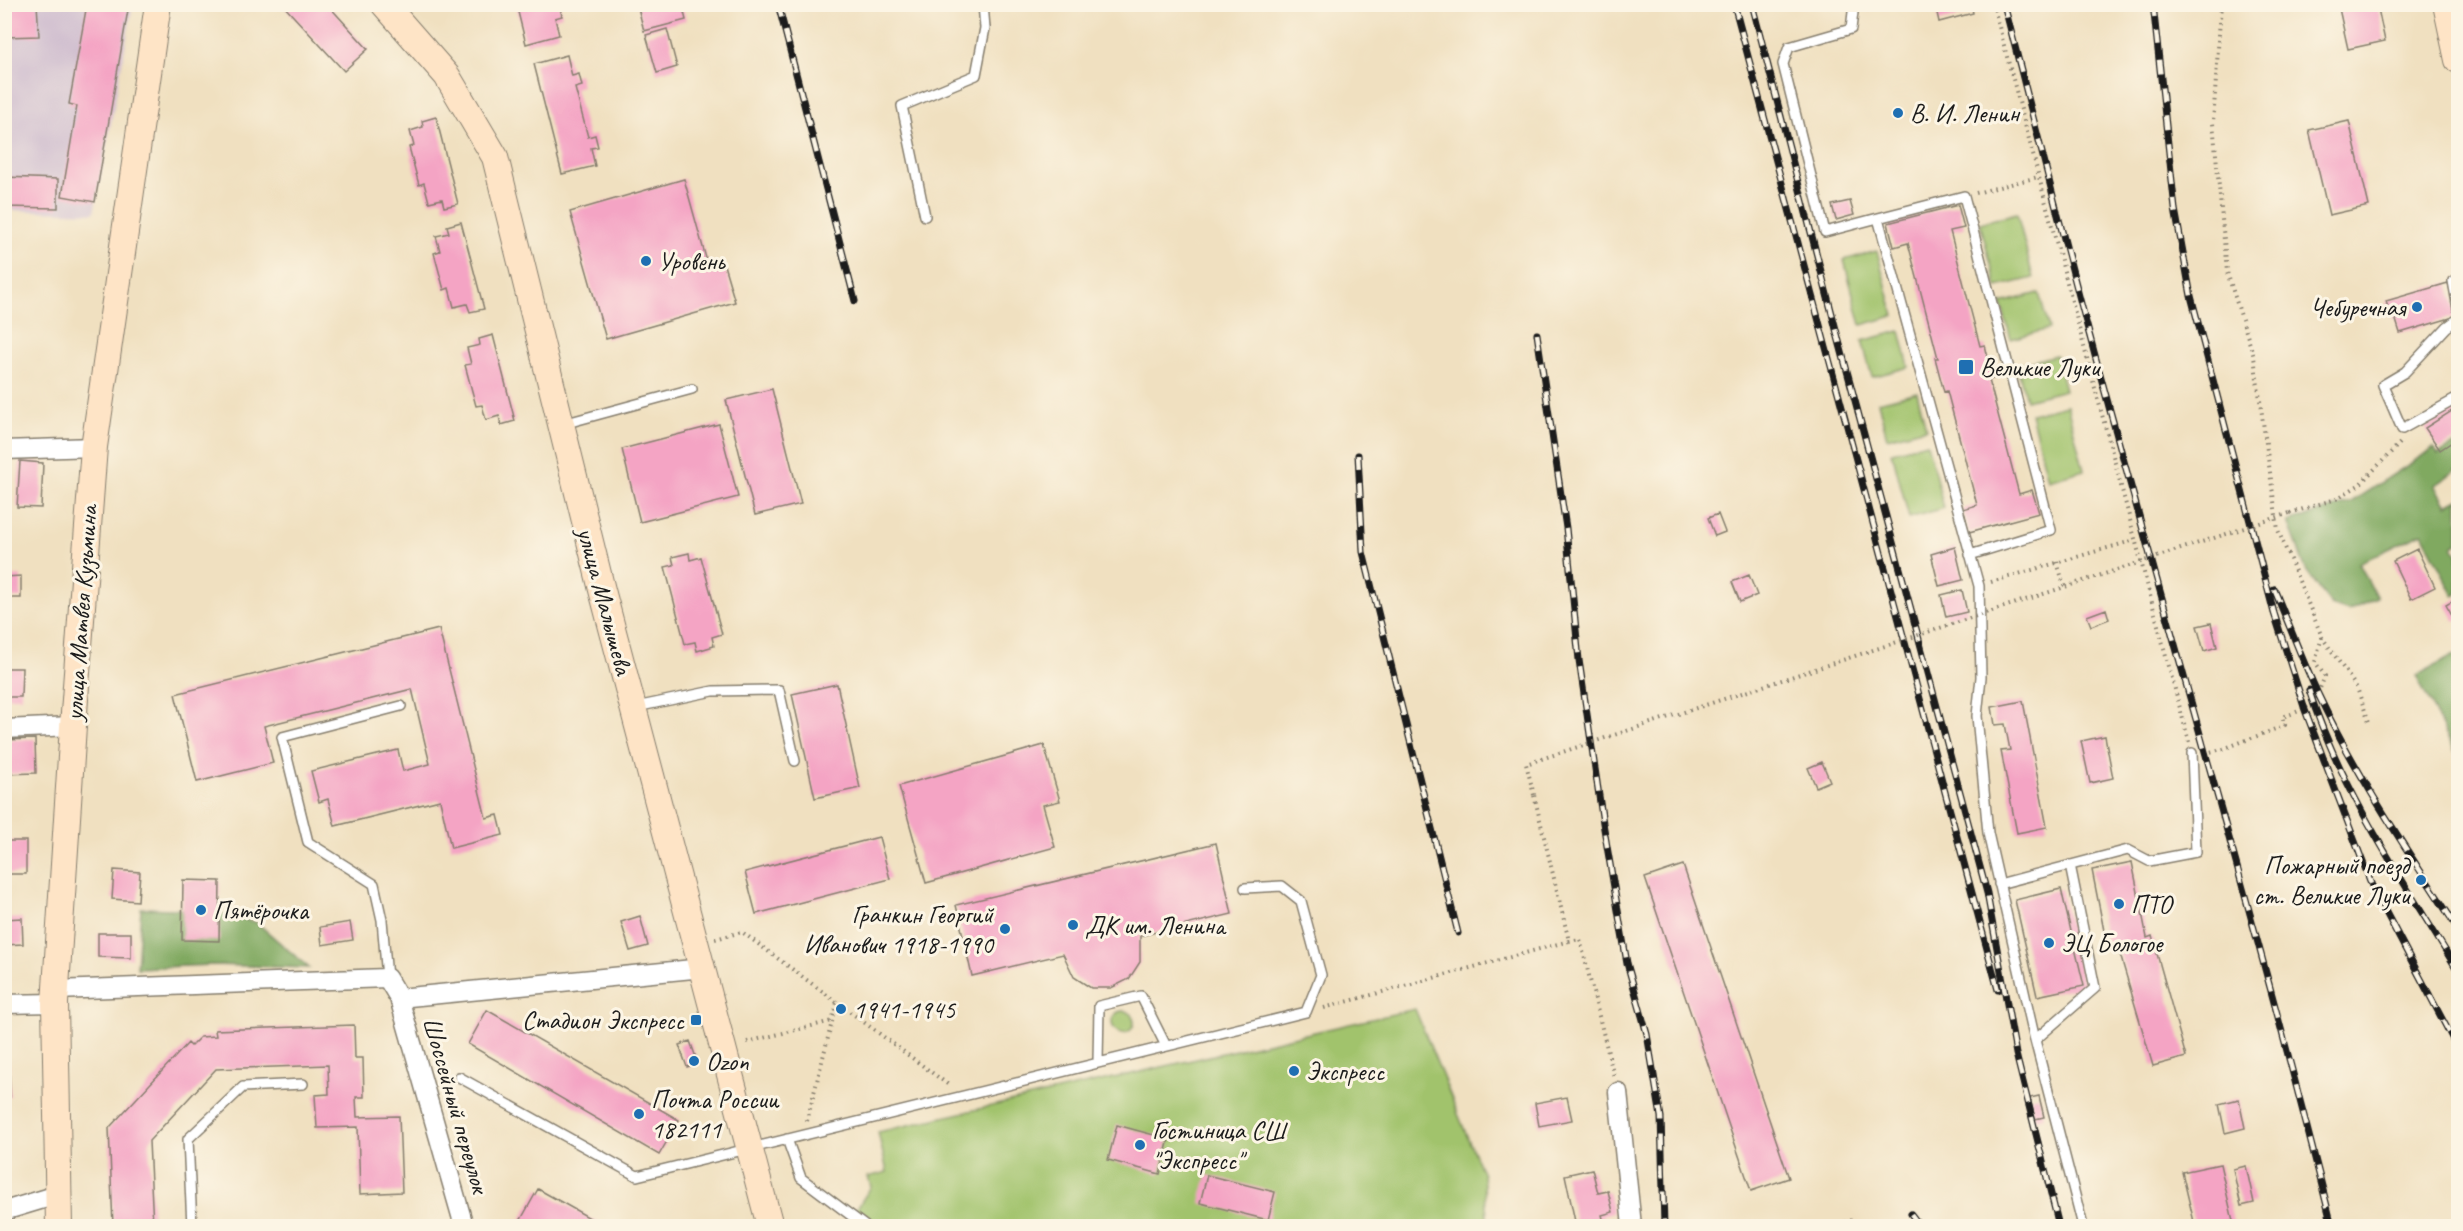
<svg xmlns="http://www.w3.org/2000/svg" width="2463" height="1231" viewBox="0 0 2463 1231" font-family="Caveat,sans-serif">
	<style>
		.industrial { fill: #cfbdcf }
		.green { fill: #a1c36c; stroke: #5e7044; stroke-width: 1.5 }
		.forest { fill: #80a960; stroke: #4e623e; stroke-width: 1.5 }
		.building { fill: #f4a4c4 }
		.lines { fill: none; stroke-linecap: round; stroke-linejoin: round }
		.lane-casing { stroke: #867e6e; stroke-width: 12 }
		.street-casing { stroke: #867e6e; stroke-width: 21 }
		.secondary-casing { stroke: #867e6e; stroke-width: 28 }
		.path { stroke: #867e6e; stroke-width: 4; stroke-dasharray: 1.5 4.5; stroke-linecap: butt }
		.lane { stroke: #fff; stroke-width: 9 }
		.street { stroke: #fff; stroke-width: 18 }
		.secondary { stroke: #fee4c6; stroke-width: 26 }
		.rail-casing { stroke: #1c1c1c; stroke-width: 7 }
		.rail { stroke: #fcf5e5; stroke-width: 4.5; stroke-dasharray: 14; stroke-linecap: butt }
		.path-bridge { stroke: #867e6e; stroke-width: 4; stroke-dasharray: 1.5 4.5; stroke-linecap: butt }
		.poi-dot { fill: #1f6fb2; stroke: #fcf5e5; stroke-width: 2 }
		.labels { text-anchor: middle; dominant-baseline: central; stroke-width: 6; stroke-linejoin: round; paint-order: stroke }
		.poi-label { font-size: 26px; fill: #1c1c1c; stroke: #fcf5e5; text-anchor: start }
		.street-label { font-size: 26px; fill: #1c1c1c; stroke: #fcf5e5 }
	</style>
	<rect width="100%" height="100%" fill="#fcf5e5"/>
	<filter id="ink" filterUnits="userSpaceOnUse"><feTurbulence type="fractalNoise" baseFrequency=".0167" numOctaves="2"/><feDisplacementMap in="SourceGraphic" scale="12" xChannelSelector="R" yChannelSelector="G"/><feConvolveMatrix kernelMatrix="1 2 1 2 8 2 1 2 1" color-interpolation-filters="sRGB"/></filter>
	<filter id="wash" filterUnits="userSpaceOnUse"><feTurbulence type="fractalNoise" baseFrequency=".008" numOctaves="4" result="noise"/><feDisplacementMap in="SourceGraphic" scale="24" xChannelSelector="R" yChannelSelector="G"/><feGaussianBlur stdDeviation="1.35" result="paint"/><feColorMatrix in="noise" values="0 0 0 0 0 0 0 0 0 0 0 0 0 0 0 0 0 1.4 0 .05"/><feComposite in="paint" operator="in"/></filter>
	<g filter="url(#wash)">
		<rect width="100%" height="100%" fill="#f0e0c0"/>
		<path class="industrial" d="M 5,5 L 133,5 L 94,213 L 5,210 Z"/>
		<path class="green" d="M 2017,213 L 2033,278 L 1997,287 L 1980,223 Z
			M 1877,251 L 1894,316 L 1861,325 L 1844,260 Z
			M 2039,293 L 2049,329 L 2011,339 L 2001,303 Z
			M 1900,331 L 1909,367 L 1872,377 L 1862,341 Z
			M 2056,355 L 2065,390 L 2026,400 L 2017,365 Z
			M 1917,392 L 1926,428 L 1887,438 L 1878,402 Z
			M 2067,405 L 2084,470 L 2048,480 L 2031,414 Z
			M 1927,443 L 1944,508 L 1909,518 L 1892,452 Z
			M 1415,1009 L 1483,1175 L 1488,1226 L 845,1226 L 871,1187 L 868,1177 L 887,1172 L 878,1132 Z
			M1112 1022a11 11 0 1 1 22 0a11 11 0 1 1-22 0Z"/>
		<path class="forest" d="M 2454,445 L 2458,452 L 2458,469 L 2435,485 L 2447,505 L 2458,499 L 2458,543 L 2453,546 L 2458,555 L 2458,594 L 2454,596 L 2422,533 L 2359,563 L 2377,598 L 2348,611 L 2331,605 L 2306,570 L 2288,522 L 2351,502 L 2434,448 L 2438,455 Z
			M 2458,653 L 2458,757 L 2416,676 Z
			M 141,908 L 204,910 L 256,922 L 309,968 L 213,965 L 137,968 Z"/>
		<g id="blocks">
			<path class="building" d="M 4,4 L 37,4 L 39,36 L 4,37 Z
				M 87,4 L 129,4 L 95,202 L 62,196 L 77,106 L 69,104 Z
				M 282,4 L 327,4 L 368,49 L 344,71 Z
				M 516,4 L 559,4 L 562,16 L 555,18 L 559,35 L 526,44 Z
				M 637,4 L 682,4 L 686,20 L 644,31 Z
				M 1935,4 L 1971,4 L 1973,13 L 1939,22 Z
				M 2338,4 L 2377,4 L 2385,41 L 2348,49 Z
				M 667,29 L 677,67 L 657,73 L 646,35 Z
				M 567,55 L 572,76 L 579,74 L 582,86 L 575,88 L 588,137 L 595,135 L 598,147 L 591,148 L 595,166 L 562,174 L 534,64 Z
				M 436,117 L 458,204 L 444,207 L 442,199 L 429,202 L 424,183 L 419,185 L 409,147 L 414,146 L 410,131 L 423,127 L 422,121 Z
				M 2349,121 L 2369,206 L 2329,215 L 2309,130 Z
				M 4,177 L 58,179 L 58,208 L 4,207 Z
				M 684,179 L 709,269 L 724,265 L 735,302 L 606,339 L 570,212 Z
				M 1850,201 L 1854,215 L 1836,220 L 1832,205 Z
				M 1958,205 L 1964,228 L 1950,231 L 1980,346 L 1985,345 L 1993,379 L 1989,380 L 2019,494 L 2032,490 L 2039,513 L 1969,532 L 1963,509 L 1977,505 L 1947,391 L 1944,392 L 1935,358 L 1938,358 L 1908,243 L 1894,247 L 1888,223 Z
				M 461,222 L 484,309 L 470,312 L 467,304 L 454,307 L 449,288 L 444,290 L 434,253 L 440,251 L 436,236 L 449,233 L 447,226 Z
				M 2448,283 L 2457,316 L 2400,333 L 2395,317 L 2391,318 L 2386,301 Z
				M 493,335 L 515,421 L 501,425 L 499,416 L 486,420 L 482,405 L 476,406 L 465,365 L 471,364 L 467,348 L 480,345 L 479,339 Z
				M 772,389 L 801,504 L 755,515 L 726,400 Z
				M 2458,407 L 2458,438 L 2440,450 L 2425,428 Z
				M 719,424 L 738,497 L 640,522 L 622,449 Z
				M 20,461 L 43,463 L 41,508 L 17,507 Z
				M 1718,514 L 1725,532 L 1715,536 L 1708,518 Z
				M 1955,547 L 1963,580 L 1939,586 L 1931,554 Z
				M 2417,549 L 2435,587 L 2411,599 L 2393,561 Z
				M 689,553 L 690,560 L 701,557 L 722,634 L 712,637 L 714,646 L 697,651 L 695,642 L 685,644 L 665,567 L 674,565 L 672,557 Z
				M 1749,575 L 1757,595 L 1740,602 L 1732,582 Z
				M 21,576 L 21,598 L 4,598 L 4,577 Z
				M 1962,590 L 1967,612 L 1946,617 L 1941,595 Z
				M 2458,598 L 2458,619 L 2455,621 L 2446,605 Z
				M 2106,609 L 2109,619 L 2091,626 L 2087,616 Z
				M 2211,623 L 2217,647 L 2204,651 L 2197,626 Z
				M 439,629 L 486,818 L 498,815 L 503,835 L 451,848 L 440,800 L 335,826 L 328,799 L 319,802 L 311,771 L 398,750 L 403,771 L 430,764 L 412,689 L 264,726 L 273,763 L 197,782 L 175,694 Z
				M 4,668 L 22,668 L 21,697 L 4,697 Z
				M 837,684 L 860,788 L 815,798 L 792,694 Z
				M 2023,701 L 2047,827 L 2017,833 L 2001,751 L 2010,750 L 2005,724 L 1995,725 L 1992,707 Z
				M 2105,736 L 2113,778 L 2090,783 L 2081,741 Z
				M 35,739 L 36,773 L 4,774 L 4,740 Z
				M 1044,745 L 1060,801 L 1043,805 L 1055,847 L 926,883 L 899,786 Z
				M 1822,762 L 1830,781 L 1816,787 L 1808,768 Z
				M 879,837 L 890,879 L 756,914 L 745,872 Z
				M 4,841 L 26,841 L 26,874 L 4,874 Z
				M 1216,843 L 1232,914 L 1140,936 L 1140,962 L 1129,979 L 1111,988 L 1091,988 L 1074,977 L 1063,954 L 972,976 L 956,905 Z
				M 2132,862 L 2147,938 L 2152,936 L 2186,1057 L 2153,1066 L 2117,944 L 2107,946 L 2092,870 Z
				M 1683,865 L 1789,1178 L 1751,1191 L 1645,878 Z
				M 114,870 L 140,872 L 138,901 L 112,899 Z
				M 183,880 L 220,881 L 219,941 L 182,940 Z
				M 2061,889 L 2084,986 L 2037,996 L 2015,900 Z
				M 640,916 L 648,946 L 630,951 L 621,922 Z
				M 22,918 L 23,944 L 4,945 L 4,919 Z
				M 350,922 L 353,940 L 322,945 L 320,927 Z
				M 98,933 L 131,933 L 131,958 L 98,957 Z
				M 487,1010 L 679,1120 L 659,1155 L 468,1044 Z
				M 354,1025 L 355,1058 L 363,1058 L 364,1097 L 356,1097 L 357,1117 L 399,1116 L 402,1192 L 360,1194 L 358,1127 L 317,1128 L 315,1095 L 329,1094 L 328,1065 L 216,1069 L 149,1141 L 153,1226 L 113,1226 L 109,1128 L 188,1043 L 191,1046 L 200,1037 L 216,1036 L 215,1030 Z
				M 4,1026 L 9,1026 L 9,1051 L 4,1052 Z
				M 690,1041 L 698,1063 L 687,1067 L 679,1045 Z
				M 4,1060 L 9,1060 L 10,1097 L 4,1097 Z
				M 2039,1096 L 2044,1117 L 2035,1119 L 2030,1098 Z
				M 1567,1097 L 1572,1120 L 1539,1126 L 1535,1103 Z
				M 2239,1099 L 2245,1128 L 2225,1133 L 2219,1104 Z
				M 1117,1125 L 1169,1139 L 1160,1174 L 1108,1160 Z
				M 2220,1164 L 2233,1221 L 2208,1226 L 2195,1226 L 2182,1172 Z
				M 2246,1166 L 2254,1203 L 2241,1206 L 2233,1169 Z
				M 1592,1169 L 1598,1193 L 1608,1191 L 1613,1212 L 1602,1215 L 1605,1226 L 1576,1226 L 1565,1175 Z
				M 1207,1175 L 1275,1192 L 1268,1220 L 1200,1203 Z
				M 538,1189 L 604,1226 L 525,1226 L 519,1223 Z"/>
		</g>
	</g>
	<g filter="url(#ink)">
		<use href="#blocks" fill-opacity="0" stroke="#867e6e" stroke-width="1.5"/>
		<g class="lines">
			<defs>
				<path id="lane" d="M 1854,4 L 1851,29 L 1789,47 L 1783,64 L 1825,232 L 1878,218 L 1979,586 L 1981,677 L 1977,716 L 1988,833 L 2035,1040 L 2083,1226
					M 925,216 L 902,106 L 976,75 L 985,28 L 983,4
					M 1878,218 L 1964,196 L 2051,530 L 1970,555
					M 2458,279 L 2453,281 L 2458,309
					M 2458,319 L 2447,327 L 2405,372 L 2383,385 L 2402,429 L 2456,399 L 2458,404
					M 563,424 L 692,389
					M 636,707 L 713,691 L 779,690 L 795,761
					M 1999,884 L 2128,850 L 2149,861 L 2196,852 L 2192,753
					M 387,978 L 382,920 L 374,884 L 308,842 L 282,737 L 401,706
					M 2035,1040 L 2095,988 L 2070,865
					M 1098,1062 L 1099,1006 L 1141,996 L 1166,1046
					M 459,1077 L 637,1176 L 1306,1012 L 1321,975 L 1301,901 L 1282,886 L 1245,888
					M 787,1139 L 801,1178 L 865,1226
					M 192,1226 L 188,1139 L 243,1087 L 303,1084"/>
				<path id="street" d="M 4,450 L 94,447
					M 4,729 L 73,726
					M 56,990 L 387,978 L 399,998 L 464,1226
					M 399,998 L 703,968
					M 4,1004 L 55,1003
					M 1618,1092 L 1632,1226
					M 4,1211 L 57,1195"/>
				<path id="secondary" d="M 384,4 L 447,76 L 495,157 L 602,590 L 770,1226
					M 2446,4 L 2458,60
					M 59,1226 L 55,1003 L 73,726 L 94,447 L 158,4"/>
			</defs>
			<use href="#lane" class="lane-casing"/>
			<use href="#street" class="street-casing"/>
			<use href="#secondary" class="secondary-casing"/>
			<path class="path" d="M 1993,4 L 2189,742
				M 2221,4 L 2213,123 L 2227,272 L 2254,357 L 2278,530 L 2322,637 L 2357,688 L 2369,722
				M 1976,193 L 2038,177
				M 2290,513 L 2336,499 L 2359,485 L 2401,442
				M 2057,562 L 2065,588
				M 1991,582 L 2135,540
				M 2205,753 L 2223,749 L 2278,728 L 2285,725 L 2282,717 C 2311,708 2314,704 2325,676 L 2315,662 L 2322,637
				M 715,939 L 742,932 L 950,1086
				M 1569,941 L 1580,939 L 1614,1077
				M 1324,1008 L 1569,941 L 1534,795
				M 747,1042 L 832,1021
				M 807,1121 L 837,1002
				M 1827,1226 L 1853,1220"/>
			<use href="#lane" class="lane"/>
			<use href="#street" class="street"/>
			<use href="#secondary" class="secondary"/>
			<defs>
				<path id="rail" d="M 778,4 L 855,301
					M 1734,4 L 1998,990
					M 1752,4 L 1839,341 L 1987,893 L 2016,1054 L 2059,1226
					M 2004,4 C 2033,115 2060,227 2090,337 C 2170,634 2258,928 2332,1226
					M 2153,4 L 2175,209 L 2191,296 L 2274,613 L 2305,710 L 2372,886 L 2458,1049
					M 1537,334 L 1566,528 L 1579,660 L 1603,823 L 1627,963 L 1647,1034 L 1661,1117 L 1664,1226
					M 1358,455 L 1363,552 L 1458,933
					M 2274,589 C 2289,624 2302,660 2318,694 C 2357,777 2409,853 2458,929
					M 2309,690 C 2341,791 2404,882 2458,971
					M 1911,1214 L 1920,1226"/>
			</defs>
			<use href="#rail" class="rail-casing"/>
			<use href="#rail" class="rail"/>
			<path class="path-bridge" d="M 1534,795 L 1526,764 L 2290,513"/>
		</g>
	</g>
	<g class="poi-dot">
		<circle cx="1898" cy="113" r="6"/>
		<circle cx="646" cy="261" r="6"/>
		<circle cx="2417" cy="307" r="6"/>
		<rect x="1958" y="359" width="16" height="16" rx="3"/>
		<circle cx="2421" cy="880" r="6"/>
		<circle cx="2119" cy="904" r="6"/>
		<circle cx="201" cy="910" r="6"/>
		<circle cx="1073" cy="925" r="6"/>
		<circle cx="1005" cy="929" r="6"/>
		<circle cx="2049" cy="943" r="6"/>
		<circle cx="841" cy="1009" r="6"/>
		<rect x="690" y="1014" width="12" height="12" rx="3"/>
		<circle cx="694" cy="1061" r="6"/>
		<circle cx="1294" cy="1071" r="6"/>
		<circle cx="639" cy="1114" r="6"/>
		<circle cx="1140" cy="1145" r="6"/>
	</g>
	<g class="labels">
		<g class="poi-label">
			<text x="1910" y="113">В. И. Ленин</text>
			<text x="658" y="261">Уровень</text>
			<text x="2405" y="307" text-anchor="end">Чебуречная</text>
			<text x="1980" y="367">Великие Луки</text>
			<text x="2409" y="865" text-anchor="end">Пожарный поезд<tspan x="2409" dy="30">ст. Великие Луки</tspan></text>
			<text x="2131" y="904">ПТО</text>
			<text x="213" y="910">Пятёрочка</text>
			<text x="993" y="914" text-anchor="end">Гранкин Георгий<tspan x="993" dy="30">Иванович 1918-1990</tspan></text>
			<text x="1085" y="925">ДК им. Ленина</text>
			<text x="2061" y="943">ЭЦ Бологое</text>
			<text x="853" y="1009">1941-1945</text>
			<text x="684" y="1020" text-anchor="end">Стадион Экспресс</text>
			<text x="706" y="1061">Ozon</text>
			<text x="1306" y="1071">Экспресс</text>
			<text x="651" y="1099">Почта России<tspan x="651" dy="30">182111</tspan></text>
			<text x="1152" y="1130">Гостиница СШ<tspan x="1152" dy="30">"Экспресс"</tspan></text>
		</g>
		<g class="street-label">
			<text transform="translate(605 601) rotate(75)">улица Малышева</text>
			<text transform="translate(81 613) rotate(-86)">улица Матвея Кузьмина</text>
			<text transform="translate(456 1105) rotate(74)">Шоссейный переулок</text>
		</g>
	</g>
	<rect width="2463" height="1231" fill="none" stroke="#fcf5e5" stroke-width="24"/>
</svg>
